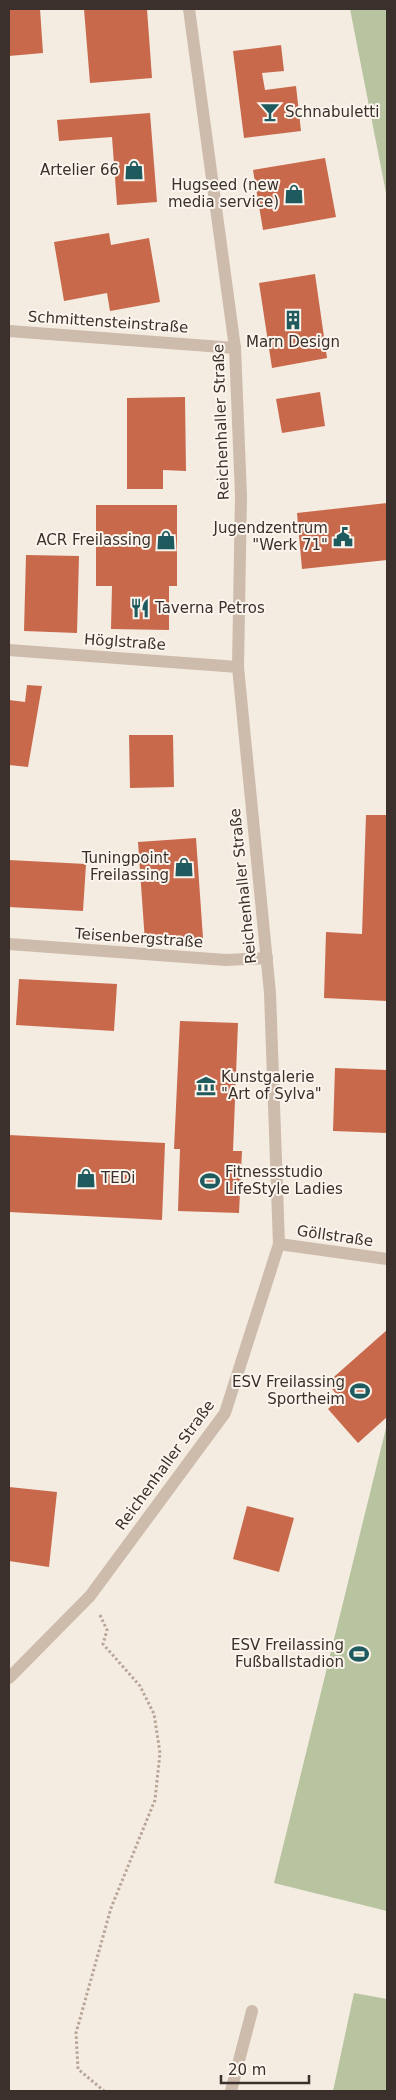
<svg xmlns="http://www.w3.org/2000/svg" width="396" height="2100" viewBox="0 0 396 2100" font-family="'DejaVu Sans',sans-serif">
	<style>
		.green { fill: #b8c4a0 }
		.building { fill: #c8694b }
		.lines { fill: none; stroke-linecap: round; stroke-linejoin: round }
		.path { stroke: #b9a596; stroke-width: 3; stroke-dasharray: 2.5 2.5; stroke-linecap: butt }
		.minor { stroke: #cdbbac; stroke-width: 12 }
		.tertiary { stroke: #cdbbac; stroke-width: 12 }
		.labels { text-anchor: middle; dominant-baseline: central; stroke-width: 4; stroke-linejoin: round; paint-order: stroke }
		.poi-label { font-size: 15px; fill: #3b302b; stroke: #fbf5ee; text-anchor: end }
		.street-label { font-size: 15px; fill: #3b302b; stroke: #fbf5ee }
	</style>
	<rect width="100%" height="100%" fill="#f4ebe1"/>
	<path class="green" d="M 350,9 L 387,9 L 387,198 Z
		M 387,1424 L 387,1911 L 274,1883 Z
		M 354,1993 L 387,1999 L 387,2091 L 333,2091 Z"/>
	<path class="building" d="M 9,9 L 40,9 L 43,53 L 9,56 Z
		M 84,9 L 147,9 L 152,78 L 90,83 Z
		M 281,45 L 284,71 L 262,73 L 265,90 L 296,86 L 301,131 L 244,138 L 233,51 Z
		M 150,113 L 157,202 L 117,205 L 112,137 L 59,141 L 57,120 Z
		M 325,158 L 336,217 L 263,230 L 253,170 Z
		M 109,233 L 111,245 L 149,238 L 160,302 L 110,311 L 107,293 L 64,301 L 54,242 Z
		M 315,274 L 327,358 L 272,368 L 259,283 Z
		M 320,392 L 325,426 L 282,433 L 276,399 Z
		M 185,397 L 186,471 L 163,470 L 163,489 L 127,489 L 127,398 Z
		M 387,503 L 387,560 L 302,569 L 297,513 Z
		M 96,505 L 177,505 L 177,586 L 169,586 L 169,630 L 111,629 L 112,586 L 96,586 Z
		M 26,555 L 79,556 L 77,633 L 24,631 Z
		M 27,685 L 42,686 L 28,767 L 9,765 L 9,700 L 25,702 Z
		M 129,735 L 173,735 L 174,787 L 130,788 Z
		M 366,815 L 387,815 L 387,1001 L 324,998 L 326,932 L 362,934 Z
		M 196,838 L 203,938 L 145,942 L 138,842 Z
		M 9,860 L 86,864 L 83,911 L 9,907 Z
		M 19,979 L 117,984 L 114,1031 L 16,1025 Z
		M 180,1021 L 238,1023 L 233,1151 L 242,1151 L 239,1213 L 178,1211 L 180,1149 L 174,1149 Z
		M 335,1068 L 387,1070 L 387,1133 L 333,1131 Z
		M 9,1135 L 165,1143 L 162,1220 L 9,1212 Z
		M 387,1330 L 387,1417 L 358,1443 L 328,1409 L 340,1398 L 327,1383 Z
		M 9,1487 L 57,1492 L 49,1567 L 9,1561 Z
		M 247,1506 L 294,1518 L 279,1572 L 233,1559 Z"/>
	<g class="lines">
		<path class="path" d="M 100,1615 L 107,1630 L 103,1644 L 140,1686 L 154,1714 L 160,1753 L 155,1800 L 111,1908 L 76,2033 L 78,2069 L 104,2091"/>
		<path class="minor" d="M 9,331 L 235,348
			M 9,650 L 238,667
			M 9,944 L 226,960 L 267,958
			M 279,1244 L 387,1259
			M 231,2091 L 252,2011"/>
		<path class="tertiary" d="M 9,1678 L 90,1596 L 225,1413 L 279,1244 L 270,993 L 238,667 L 241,496 L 235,348 L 189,9"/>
	</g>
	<defs>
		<symbol id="bar-bare" viewBox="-9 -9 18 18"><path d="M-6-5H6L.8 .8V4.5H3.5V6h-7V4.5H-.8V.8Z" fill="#1f5a5e" stroke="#fbf5ee" stroke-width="2.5" paint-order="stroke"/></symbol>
		<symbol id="shop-bare" viewBox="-9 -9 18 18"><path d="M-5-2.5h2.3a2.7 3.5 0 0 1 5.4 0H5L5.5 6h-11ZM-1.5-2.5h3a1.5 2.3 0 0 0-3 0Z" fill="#1f5a5e" stroke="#fbf5ee" stroke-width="2.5" paint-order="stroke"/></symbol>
		<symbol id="building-bare" viewBox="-9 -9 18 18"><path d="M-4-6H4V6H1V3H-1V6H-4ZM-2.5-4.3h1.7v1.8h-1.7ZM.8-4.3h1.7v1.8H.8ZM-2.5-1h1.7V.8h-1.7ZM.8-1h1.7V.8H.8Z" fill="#1f5a5e" stroke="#fbf5ee" stroke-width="2.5" paint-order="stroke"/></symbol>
		<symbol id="civic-bare" viewBox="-9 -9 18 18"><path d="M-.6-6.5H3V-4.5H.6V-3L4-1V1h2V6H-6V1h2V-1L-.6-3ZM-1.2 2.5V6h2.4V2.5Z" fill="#1f5a5e" stroke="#fbf5ee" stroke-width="2.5" paint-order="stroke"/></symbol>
		<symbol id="restaurant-bare" viewBox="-9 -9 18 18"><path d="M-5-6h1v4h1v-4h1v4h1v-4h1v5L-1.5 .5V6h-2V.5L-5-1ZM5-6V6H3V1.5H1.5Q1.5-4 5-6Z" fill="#1f5a5e" stroke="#fbf5ee" stroke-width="2.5" paint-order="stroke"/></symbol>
		<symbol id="museum-bare" viewBox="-9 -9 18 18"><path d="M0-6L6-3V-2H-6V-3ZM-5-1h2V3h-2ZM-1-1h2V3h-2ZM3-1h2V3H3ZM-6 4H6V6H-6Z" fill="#1f5a5e" stroke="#fbf5ee" stroke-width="2.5" paint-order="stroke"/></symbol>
		<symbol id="stadium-bare" viewBox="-9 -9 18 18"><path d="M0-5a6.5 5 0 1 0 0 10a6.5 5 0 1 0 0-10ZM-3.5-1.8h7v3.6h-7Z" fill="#1f5a5e" stroke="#fbf5ee" stroke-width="2.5" paint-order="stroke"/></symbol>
	</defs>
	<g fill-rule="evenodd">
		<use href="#bar-bare" x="256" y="98" width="28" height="28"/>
		<use href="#shop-bare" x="120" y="156" width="28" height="28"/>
		<use href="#shop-bare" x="280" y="180" width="28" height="28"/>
		<use href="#building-bare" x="279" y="306" width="28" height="28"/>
		<use href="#civic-bare" x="329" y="523" width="28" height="28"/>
		<use href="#shop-bare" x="152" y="526" width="28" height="28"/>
		<use href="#restaurant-bare" x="126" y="594" width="28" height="28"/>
		<use href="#shop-bare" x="170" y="853" width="28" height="28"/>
		<use href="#museum-bare" x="192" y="1072" width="28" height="28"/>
		<use href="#shop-bare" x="72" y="1164" width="28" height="28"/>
		<use href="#stadium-bare" x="196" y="1167" width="28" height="28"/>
		<use href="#stadium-bare" x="346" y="1377" width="28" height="28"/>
		<use href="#stadium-bare" x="345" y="1640" width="28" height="28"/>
	</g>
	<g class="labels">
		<g class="poi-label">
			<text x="285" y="112" text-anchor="start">Schnabuletti</text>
			<text x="119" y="170">Artelier 66</text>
			<text x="279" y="185">Hugseed (new<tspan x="279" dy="17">media service)</tspan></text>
			<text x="293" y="342" text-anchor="middle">Marn Design</text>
			<text x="328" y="528">Jugendzentrum<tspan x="328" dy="17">"Werk 71"</tspan></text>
			<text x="151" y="540">ACR Freilassing</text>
			<text x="155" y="608" text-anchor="start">Taverna Petros</text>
			<text x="169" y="858">Tuningpoint<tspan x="169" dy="17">Freilassing</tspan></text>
			<text x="221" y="1077" text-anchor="start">Kunstgalerie<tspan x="221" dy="17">"Art of Sylva"</tspan></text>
			<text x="225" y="1172" text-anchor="start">Fitnessstudio<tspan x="225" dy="17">LifeStyle Ladies</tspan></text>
			<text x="101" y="1178" text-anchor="start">TEDi</text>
			<text x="345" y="1382">ESV Freilassing<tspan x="345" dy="17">Sportheim</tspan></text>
			<text x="344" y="1645">ESV Freilassing<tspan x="344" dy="17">Fußballstadion</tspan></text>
		</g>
		<g class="street-label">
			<text transform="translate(108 322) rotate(4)">Schmittensteinstraße</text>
			<text transform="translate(221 422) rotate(-92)">Reichenhaller Straße</text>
			<text transform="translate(125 642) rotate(4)">Höglstraße</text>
			<text transform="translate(243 886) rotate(-96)">Reichenhaller Straße</text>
			<text transform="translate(139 938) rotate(4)">Teisenbergstraße</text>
			<text transform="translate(335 1236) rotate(8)">Göllstraße</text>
			<text transform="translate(165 1465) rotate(-54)">Reichenhaller Straße</text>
		</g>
	</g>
	<rect width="396" height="2100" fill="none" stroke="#3b302b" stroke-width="20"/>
	<path d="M221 2075v8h88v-8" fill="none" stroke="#3b302b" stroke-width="2.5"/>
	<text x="228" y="2075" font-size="15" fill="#3b302b" stroke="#fbf5ee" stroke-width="4" paint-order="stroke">20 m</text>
</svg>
